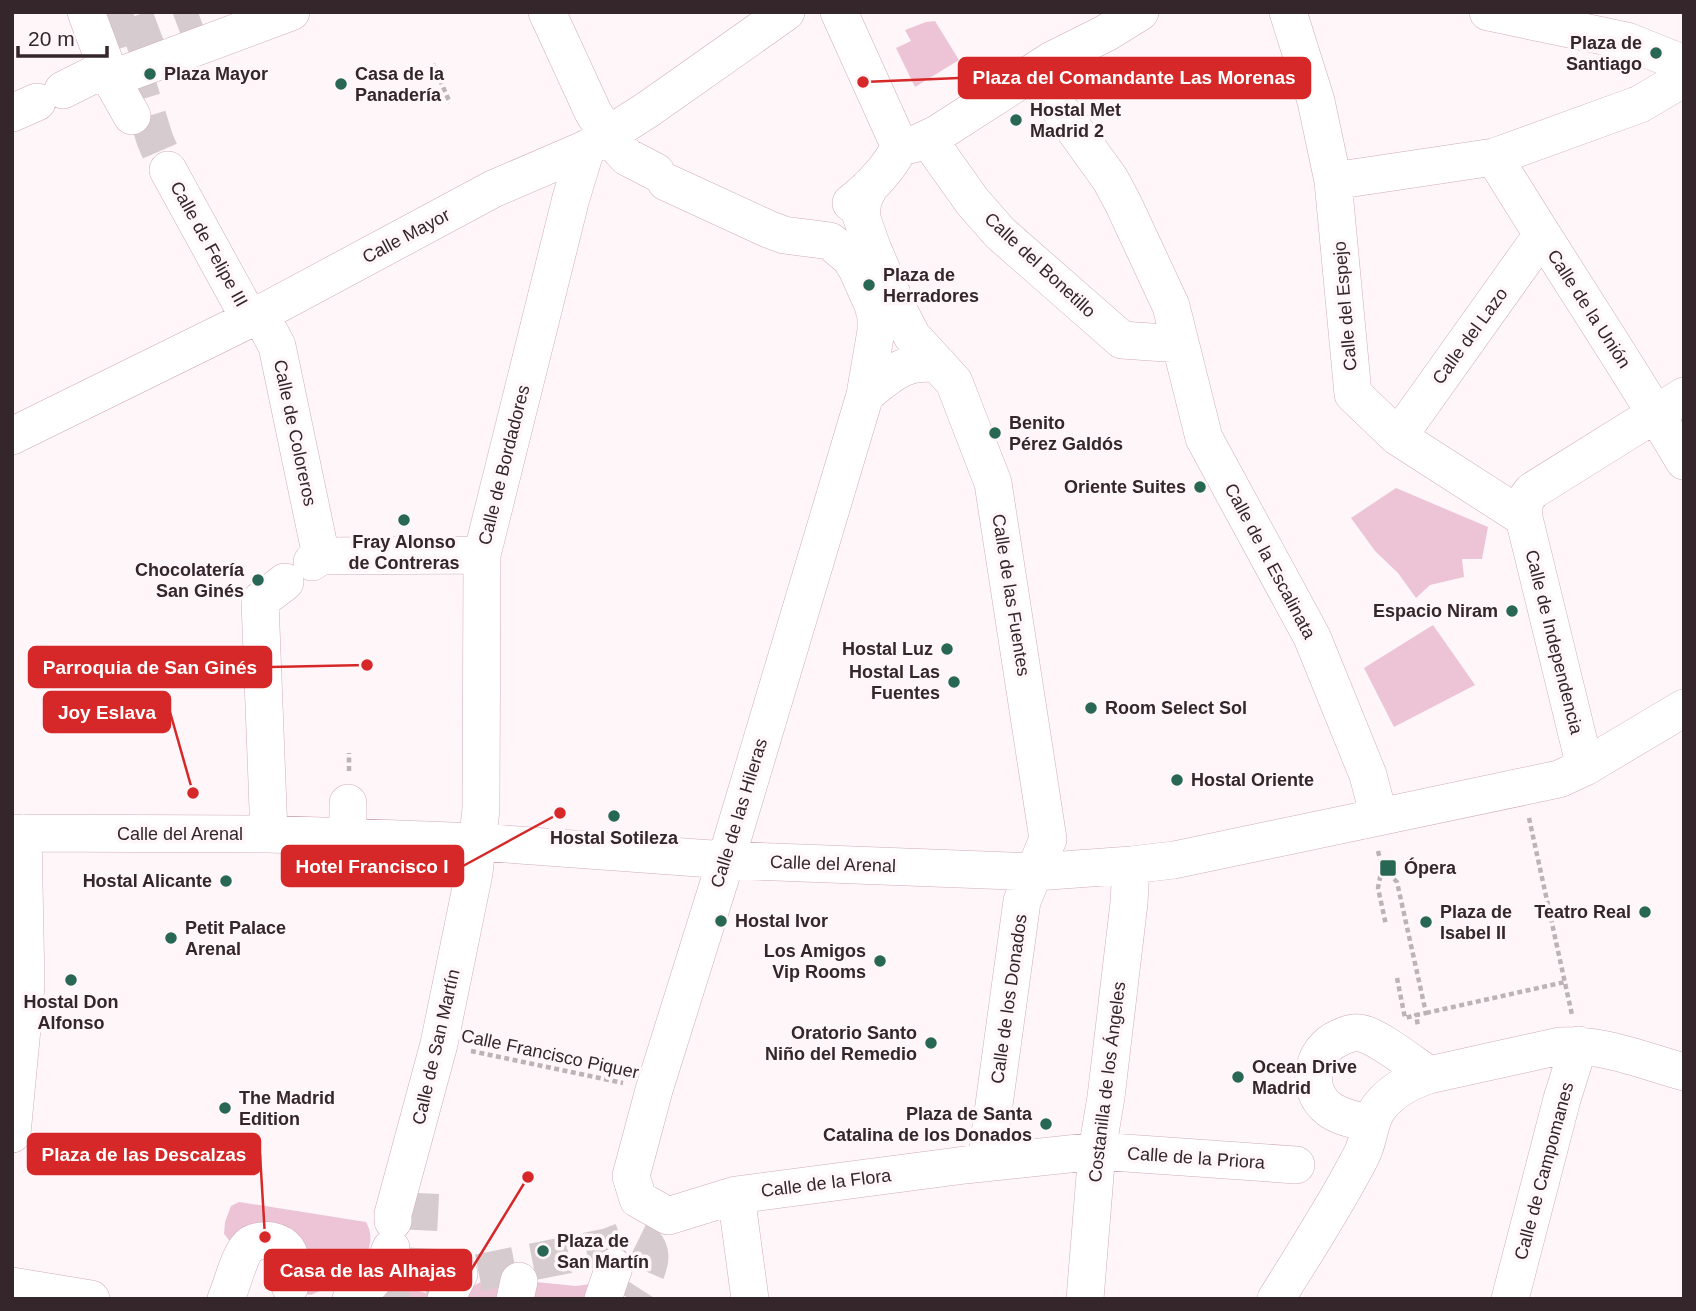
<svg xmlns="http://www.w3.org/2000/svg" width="1696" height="1311" viewBox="0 0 1696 1311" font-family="Arial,sans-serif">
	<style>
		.green { fill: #ecc4d5 }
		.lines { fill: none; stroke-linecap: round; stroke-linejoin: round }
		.minor-tunnel { stroke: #d6ccd0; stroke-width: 37; stroke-dasharray: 37 18; stroke-linecap: butt }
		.minor-casing { stroke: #d1acbb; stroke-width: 38 }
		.path { stroke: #bdb3b7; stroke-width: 4.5; stroke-dasharray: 5 3.5; stroke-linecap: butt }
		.minor { stroke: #fff; stroke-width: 37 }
		.poi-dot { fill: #276754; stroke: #fef6f9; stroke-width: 2.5 }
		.labels { text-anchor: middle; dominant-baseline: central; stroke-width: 7; stroke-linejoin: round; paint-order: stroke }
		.poi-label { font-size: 18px; font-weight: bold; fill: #35262c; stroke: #fef6f9; text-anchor: start }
		.street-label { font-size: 18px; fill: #35262c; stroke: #fef6f9 }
		.leader { fill: none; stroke: #d62828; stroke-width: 2.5 }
		.callout-dot { fill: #d62828; stroke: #fef6f9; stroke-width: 2.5 }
		.callout { fill: #d62828; stroke: #d62828; stroke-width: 2.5 }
		.callout-label { font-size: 19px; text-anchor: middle; font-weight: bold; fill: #fff }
	</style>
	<rect width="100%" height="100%" fill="#fef6f9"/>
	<path class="green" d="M 935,21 L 959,60 L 915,87 L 896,48 L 911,41 L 905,30 L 926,22 Z
		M 1396,488 L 1488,527 L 1482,559 L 1462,559 L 1464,577 L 1430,585 L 1416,598 L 1398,573 L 1375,551 L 1351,518 Z
		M 1433,625 L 1475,685 L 1394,727 L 1364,668 Z
		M 239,1202 L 366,1222 C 377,1241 366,1261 350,1275 C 340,1284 323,1289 311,1295 L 303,1293 L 307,1264 L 229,1240 L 224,1234 L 225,1222 L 231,1206 Z
		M 390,1278 L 401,1286 L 429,1294 L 427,1299 L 370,1299 Z
		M 493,1279 L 505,1279 L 501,1299 L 461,1299 C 469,1287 479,1281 493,1279 Z
		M 526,1281 L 576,1286 L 590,1284 L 588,1299 L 522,1299 Z"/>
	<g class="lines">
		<path class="minor-tunnel" d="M 113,12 L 124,40 L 155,140 L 168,170
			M 124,40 L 198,12
			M 416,1285 L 421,1185
			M 372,1299 L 416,1285 L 607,1247 L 634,1237 C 637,1239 641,1240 644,1243 C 660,1259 639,1284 630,1299"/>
		<defs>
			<path id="minor" d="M 86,12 L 111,79 L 132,116
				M 547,12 L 593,112 L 608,136 L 627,157 L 656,172
				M 839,12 L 900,147
				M 1288,12 L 1316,101 L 1333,181 L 1353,394 L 1398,437 L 1524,518
				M 1488,12 L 1627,41 L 1684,64
				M 1033,72 L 1110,179 L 1123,203 L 1171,306 L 1204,438 L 1312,637 L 1368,775 L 1379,817 L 1559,779 L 1585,767 L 1684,708
				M 111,79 L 291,12
				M 63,90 L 107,68
				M 12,113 L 37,102
				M 928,139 L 972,201 L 1000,233 L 1122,340 L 1180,344
				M 1494,157 C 1556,259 1623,358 1684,461
				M 168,170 L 242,305 L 247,313 L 254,316
				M 1333,181 L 1494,157 L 1640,104 L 1684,78
				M 666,182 L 768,229 L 784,235 L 830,241 L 850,258 L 857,269 L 873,305 L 876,317 L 876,331 L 865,395 L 726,860 L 654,1090 L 631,1176 L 638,1199 L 668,1216 L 736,1195 L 965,1165 L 1097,1151 L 1296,1165
				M 870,186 L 863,200 L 861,216 L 872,247 L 899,311 L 912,336 L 954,382 L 993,483 L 1048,839 L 1022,901 L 986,1163
				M 851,203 C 870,188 888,169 900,147 L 918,143 L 937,134 L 1052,60 L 1106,33 L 1140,12
				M 260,314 L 277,346 L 321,556
				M 865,395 C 891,374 903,360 938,364
				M 12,436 L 260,314 L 493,189 L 586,149 L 647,110 L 786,12
				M 1398,437 L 1542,235
				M 312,562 L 321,556 L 482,555
				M 1585,767 L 1524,518 L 1523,503 L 1532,491 L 1684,396
				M 12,833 L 269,834 L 478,842 L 726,860 L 1036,872 L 1131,865 L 1174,860 L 1379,817
				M 269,834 L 260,601 L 285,582
				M 348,838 L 348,803
				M 1370,1124 C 1357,1120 1341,1118 1329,1109 C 1304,1090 1311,1050 1339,1038 C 1345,1035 1353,1032 1360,1033 C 1376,1035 1414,1065 1429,1075
				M 12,1134 L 26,986 L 23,833
				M 736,1195 L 750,1299
				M 393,1221 L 393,1214 L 439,1044 L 474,873 L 481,809 L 482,555 L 571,198 L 586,149
				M 12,1286 L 91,1299
				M 226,1299 C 232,1286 240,1251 251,1244 C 256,1241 266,1240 272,1241 C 294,1246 293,1268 290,1286
				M 351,1299 C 372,1286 382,1271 391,1248
				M 446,1299 L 459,1274
				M 515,1299 L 519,1281
				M 603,1299 L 614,1267
				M 1085,1299 L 1097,1151 L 1106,1097 L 1129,903 L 1131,865
				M 1276,1299 C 1305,1252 1336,1205 1361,1156 C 1370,1140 1368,1121 1380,1106 C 1393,1090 1410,1081 1429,1075 L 1560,1046 C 1601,1043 1644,1061 1684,1072
				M 1510,1299 L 1562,1099 L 1579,1045"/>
		</defs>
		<use href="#minor" class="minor-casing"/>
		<path class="path" d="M 433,64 L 450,103
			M 349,771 L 349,753
			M 1529,818 L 1572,1015
			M 1378,851 L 1382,867 L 1378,888 L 1386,925
			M 1382,867 L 1397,882 L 1426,1013 L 1416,1015 L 1418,1026
			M 1397,978 L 1405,1018 L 1416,1015
			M 1426,1013 L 1565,982
			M 471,1051 L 623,1083"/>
		<use href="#minor" class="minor"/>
	</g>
	<g class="poi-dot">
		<circle cx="1656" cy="53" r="7"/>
		<circle cx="150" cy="74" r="7"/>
		<circle cx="341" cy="84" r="7"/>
		<circle cx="1016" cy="120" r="7"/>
		<circle cx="869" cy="285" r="7"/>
		<circle cx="995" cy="433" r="7"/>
		<circle cx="1200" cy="487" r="7"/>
		<circle cx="404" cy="520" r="7"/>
		<circle cx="258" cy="580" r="7"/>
		<circle cx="1512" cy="611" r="7"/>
		<circle cx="947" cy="649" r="7"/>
		<circle cx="954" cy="682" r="7"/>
		<circle cx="1091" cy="708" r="7"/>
		<circle cx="1177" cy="780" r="7"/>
		<circle cx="614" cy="816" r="7"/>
		<rect x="1379" y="859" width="18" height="18" rx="3.5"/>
		<circle cx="226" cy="881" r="7"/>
		<circle cx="1645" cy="912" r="7"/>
		<circle cx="721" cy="921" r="7"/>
		<circle cx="1426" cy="922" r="7"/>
		<circle cx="171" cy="938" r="7"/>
		<circle cx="880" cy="961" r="7"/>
		<circle cx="71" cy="980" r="7"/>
		<circle cx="931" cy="1043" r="7"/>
		<circle cx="1238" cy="1077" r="7"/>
		<circle cx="225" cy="1108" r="7"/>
		<circle cx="1046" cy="1124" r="7"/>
		<circle cx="543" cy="1251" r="7"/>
	</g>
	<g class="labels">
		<g class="poi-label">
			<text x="1642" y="43" text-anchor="end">Plaza de<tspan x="1642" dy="21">Santiago</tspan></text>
			<text x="164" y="74">Plaza Mayor</text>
			<text x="355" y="74">Casa de la<tspan x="355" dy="21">Panadería</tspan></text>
			<text x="1030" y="110">Hostal Met<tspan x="1030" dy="21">Madrid 2</tspan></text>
			<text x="883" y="275">Plaza de<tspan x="883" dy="21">Herradores</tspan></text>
			<text x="1009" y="423">Benito<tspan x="1009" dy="21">Pérez Galdós</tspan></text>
			<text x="1186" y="487" text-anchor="end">Oriente Suites</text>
			<text x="404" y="542" text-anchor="middle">Fray Alonso<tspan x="404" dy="21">de Contreras</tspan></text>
			<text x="244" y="570" text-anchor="end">Chocolatería<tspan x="244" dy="21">San Ginés</tspan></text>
			<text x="1498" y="611" text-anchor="end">Espacio Niram</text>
			<text x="933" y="649" text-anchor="end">Hostal Luz</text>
			<text x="940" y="672" text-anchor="end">Hostal Las<tspan x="940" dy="21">Fuentes</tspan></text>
			<text x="1105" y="708">Room Select Sol</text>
			<text x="1191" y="780">Hostal Oriente</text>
			<text x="614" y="838" text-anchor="middle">Hostal Sotileza</text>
			<text x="1404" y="868">Ópera</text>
			<text x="212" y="881" text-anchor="end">Hostal Alicante</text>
			<text x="1440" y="912">Plaza de<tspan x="1440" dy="21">Isabel II</tspan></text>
			<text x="1631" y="912" text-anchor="end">Teatro Real</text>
			<text x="735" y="921">Hostal Ivor</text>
			<text x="185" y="928">Petit Palace<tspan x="185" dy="21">Arenal</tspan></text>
			<text x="866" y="951" text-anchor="end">Los Amigos<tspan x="866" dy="21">Vip Rooms</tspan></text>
			<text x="71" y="1002" text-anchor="middle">Hostal Don<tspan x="71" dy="21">Alfonso</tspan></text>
			<text x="917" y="1033" text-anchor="end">Oratorio Santo<tspan x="917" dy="21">Niño del Remedio</tspan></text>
			<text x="1252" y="1067">Ocean Drive<tspan x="1252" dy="21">Madrid</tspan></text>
			<text x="239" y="1098">The Madrid<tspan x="239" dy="21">Edition</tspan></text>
			<text x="1032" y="1114" text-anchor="end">Plaza de Santa<tspan x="1032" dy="21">Catalina de los Donados</tspan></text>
			<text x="557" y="1241">Plaza de<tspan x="557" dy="21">San Martín</tspan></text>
		</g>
		<g class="street-label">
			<text transform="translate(406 236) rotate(-28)">Calle Mayor</text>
			<text transform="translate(209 244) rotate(61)">Calle de Felipe III</text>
			<text transform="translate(1040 265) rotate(43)">Calle del Bonetillo</text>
			<text transform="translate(1345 306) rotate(-95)">Calle del Espejo</text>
			<text transform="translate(1589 309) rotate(57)">Calle de la Unión</text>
			<text transform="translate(1470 336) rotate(-54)">Calle del Lazo</text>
			<text transform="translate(295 433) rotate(78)">Calle de Coloreros</text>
			<text transform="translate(504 465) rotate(-76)">Calle de Bordadores</text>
			<text transform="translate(1270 561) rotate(62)">Calle de la Escalinata</text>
			<text transform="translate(1011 595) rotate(81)">Calle de las Fuentes</text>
			<text transform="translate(1554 642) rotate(76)">Calle de Independencia</text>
			<text transform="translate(739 813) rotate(-73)">Calle de las Hileras</text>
			<text x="180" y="834">Calle del Arenal</text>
			<text transform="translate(833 864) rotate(2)">Calle del Arenal</text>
			<text transform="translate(1009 999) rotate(-82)">Calle de los Donados</text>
			<text transform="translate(436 1047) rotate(-77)">Calle de San Martín</text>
			<text transform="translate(550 1054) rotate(12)">Calle Francisco Piquer</text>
			<text transform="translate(1107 1082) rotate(-83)">Costanilla de los Ángeles</text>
			<text transform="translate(1196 1158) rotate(4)">Calle de la Priora</text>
			<text transform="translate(1544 1171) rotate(-75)">Calle de Campomanes</text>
			<text transform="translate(826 1183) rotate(-7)">Calle de la Flora</text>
		</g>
	</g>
	<path class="leader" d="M863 82L959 78M367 665L271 667M193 793L170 712M560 813L463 866M265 1237L260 1154M528 1177L471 1270"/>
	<g class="callout-dot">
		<circle cx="863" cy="82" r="7"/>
		<circle cx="367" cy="665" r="7"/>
		<circle cx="193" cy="793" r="7"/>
		<circle cx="560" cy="813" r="7"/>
		<circle cx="265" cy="1237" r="7"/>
		<circle cx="528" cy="1177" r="7"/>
	</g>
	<g class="callout">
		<rect x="959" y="58" width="351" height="40" rx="7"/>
		<rect x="29" y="647" width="242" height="40" rx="7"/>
		<rect x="44" y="692" width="126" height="40" rx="7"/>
		<rect x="282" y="846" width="181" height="40" rx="7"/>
		<rect x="28" y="1134" width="232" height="40" rx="7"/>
		<rect x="265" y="1250" width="206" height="40" rx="7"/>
	</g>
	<g class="callout-label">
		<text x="1134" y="84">Plaza del Comandante Las Morenas</text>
		<text x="150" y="674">Parroquia de San Ginés</text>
		<text x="107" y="719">Joy Eslava</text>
		<text x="372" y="873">Hotel Francisco I</text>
		<text x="144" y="1161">Plaza de las Descalzas</text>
		<text x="368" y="1277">Casa de las Alhajas</text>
	</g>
	<rect width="1696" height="1311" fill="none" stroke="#35262c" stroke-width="28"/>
	<path d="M18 46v10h89v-10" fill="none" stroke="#35262c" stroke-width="3.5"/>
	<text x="28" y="46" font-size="21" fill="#35262c" stroke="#fef6f9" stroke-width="5" paint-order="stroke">20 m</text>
</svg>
